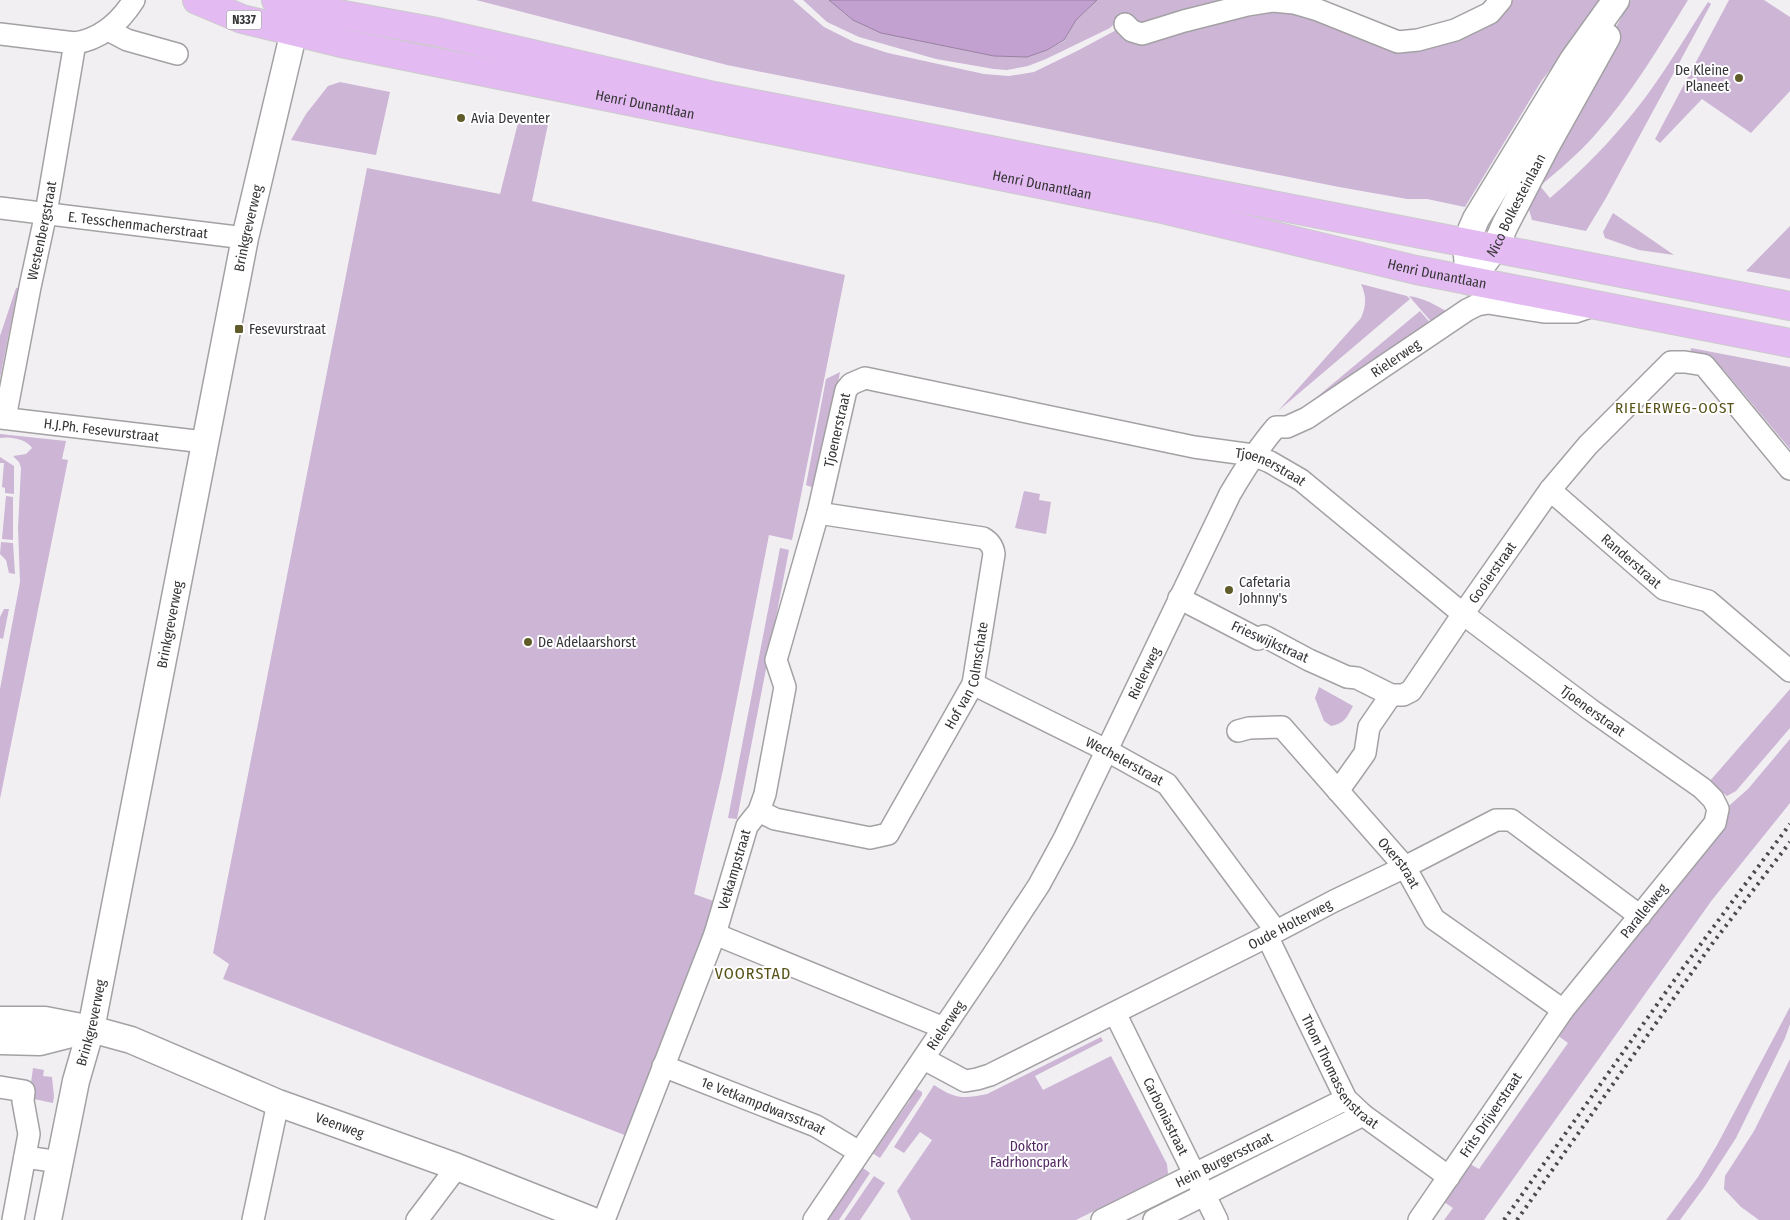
<svg xmlns="http://www.w3.org/2000/svg" width="1790" height="1220" viewBox="0 0 1790 1220" font-family="'Fira Sans Condensed',sans-serif">
	<style>
		.green { fill: #ccb5d5 }
		.water { fill: #c2a0d0; stroke: #9880a2 }
		.lines { fill: none; stroke-linecap: round; stroke-linejoin: round }
		.minor-casing { stroke: #a3a1a4; stroke-width: 24 }
		.tertiary-casing { stroke: #a3a1a4; stroke-width: 29 }
		.primary-casing { stroke: #cbcacb; stroke-width: 30 }
		.minor { stroke: #fff; stroke-width: 21 }
		.tertiary { stroke: #fff; stroke-width: 26 }
		.primary { stroke: #e3bbf2; stroke-width: 28 }
		.rail { stroke: #4b4a4b; stroke-width: 4; stroke-dasharray: 2.5 5; stroke-linecap: butt }
		.poi-dot { fill: #5f5c29; stroke: #fefdff; stroke-width: 2 }
		.labels { text-anchor: middle; dominant-baseline: central; stroke-width: 4; stroke-linejoin: round; paint-order: stroke }
		.shield { fill: #fefdff; stroke: #727172; stroke-width: 1 }
		.shield-label { font-size: 12px; font-weight: bold; fill: #363536 }
		.poi-label { font-size: 14px; fill: #363536; stroke: #fefdff; text-anchor: start }
		.street-label { font-size: 14px; fill: #363536; stroke: #fefdff }
		.park-label { font-size: 14px; fill: #522862; stroke: #fefdff }
		.neighbourhood-label { font-size: 15px; letter-spacing: 1px; fill: #565215; stroke: #fefdff }
		.quarter-label { font-size: 16px; letter-spacing: 1px; fill: #565215; stroke: #fefdff }
	</style>
	<rect width="100%" height="100%" fill="#f2eff3"/>
	<path class="green" d="M 476,0 L 793,0 L 824,27 L 854,42 L 888,53 L 984,74 L 1009,76 L 1034,72 L 1077,51 L 1120,28 L 1251,12 L 1283,10 L 1333,21 L 1403,49 L 1510,0 L 1603,0 L 1592,18 L 1542,80 L 1465,207 L 1427,199 L 1407,199 L 1339,187 L 727,65 Z
		M 803,0 L 829,0 L 853,20 L 881,33 L 994,56 L 1027,57 L 1047,50 L 1064,41 L 1076,20 L 1097,0 L 1254,0 L 1155,24 L 1117,21 L 1110,28 L 1046,59 L 1028,66 L 1007,70 L 994,69 L 936,59 L 859,37 L 827,22 Z
		M 1631,0 L 1688,0 C 1659,47 1631,95 1594,136 C 1578,154 1559,170 1540,186 L 1550,198 C 1582,171 1612,140 1638,107 C 1664,74 1685,37 1708,2 L 1711,4 L 1606,198 L 1586,231 L 1532,220 L 1528,206 L 1595,65 Z
		M 1729,0 L 1764,0 L 1790,17 L 1790,91 L 1751,133 L 1702,99 L 1660,143 L 1655,139 Z
		M 340,82 L 390,92 L 376,155 L 291,140 L 306,114 L 328,86 Z
		M 519,119 L 548,124 L 532,201 L 845,275 L 792,540 L 769,535 L 723,770 L 694,894 L 716,902 L 627,1136 L 223,979 L 229,964 L 213,953 L 367,168 L 500,194 Z
		M 1613,213 L 1674,255 L 1639,250 L 1605,238 L 1603,232 Z
		M 1790,226 L 1790,279 L 1746,271 Z
		M 1361,284 L 1407,296 L 1410,299 L 1278,411 L 1361,318 C 1366,306 1367,297 1361,284 Z
		M 16,288 L 18,288 L 0,378 L 0,336 Z
		M 1409,296 C 1424,298 1436,305 1449,313 L 1434,325 Z
		M 1420,311 L 1432,325 L 1294,416 Z
		M 1691,348 L 1790,367 L 1790,449 L 1723,369 L 1715,368 L 1690,356 Z
		M 840,372 L 819,490 L 806,485 L 826,379 Z
		M 0,434 L 66,441 L 62,459 L 68,460 L 0,799 L 0,689 L 20,582 L 18,528 L 21,468 L 19,462 L 13,456 L 26,454 L 32,448 C 27,439 9,436 0,438 Z
		M 0,457 L 14,466 L 14,494 L 5,493 L 5,488 L 2,487 L 4,463 L 0,463 Z
		M 1024,491 L 1040,494 L 1039,500 L 1051,502 L 1046,534 L 1015,528 Z
		M 6,496 L 13,497 L 13,540 L 2,539 Z
		M 1,542 L 13,543 L 15,574 L 9,573 L 6,560 L 0,554 Z
		M 780,548 L 789,550 L 737,819 L 728,818 Z
		M 4,609 L 9,609 L 3,639 L 0,638 L 0,617 Z
		M 1319,687 L 1353,706 C 1347,717 1344,724 1331,726 L 1324,721 L 1315,698 Z
		M 1790,689 L 1790,728 L 1736,791 L 1727,796 L 1709,782 Z
		M 1790,739 L 1790,803 L 1712,900 L 1484,1220 L 1444,1220 L 1453,1208 L 1441,1200 L 1468,1163 L 1479,1169 L 1568,1043 L 1557,1035 L 1723,811 L 1748,789 Z
		M 1790,1007 L 1790,1024 L 1785,1038 L 1736,1138 L 1705,1186 L 1680,1220 L 1666,1220 L 1698,1177 L 1717,1145 Z
		M 1101,1037 L 1103,1041 L 1035,1076 L 1043,1090 L 1111,1056 L 1167,1164 L 1168,1174 L 1076,1220 L 911,1220 L 897,1191 L 932,1140 L 920,1132 L 904,1153 L 894,1147 L 934,1085 C 955,1099 963,1099 987,1094 Z
		M 1790,1059 L 1790,1220 L 1759,1220 L 1741,1207 L 1724,1189 L 1725,1176 L 1754,1131 Z
		M 33,1068 L 44,1070 L 43,1076 L 52,1077 L 54,1096 L 53,1103 L 29,1098 Z
		M 913,1087 L 922,1092 L 922,1095 L 880,1158 L 869,1151 L 870,1148 L 877,1147 L 910,1100 L 909,1091 Z
		M 859,1165 L 870,1173 L 839,1220 L 827,1220 L 834,1201 L 841,1199 L 857,1175 L 856,1168 Z
		M 874,1176 L 885,1183 L 860,1220 L 844,1220 Z"/>
	<path class="water" d="M 829,0 L 1097,0 L 1076,20 L 1064,40 L 1047,50 L 1027,57 L 994,56 L 881,33 L 853,20 Z"/>
	<g class="lines">
		<defs>
			<g id="minor">
				<path d="M 1125,24 L 1132,31 L 1142,34 L 1184,21 L 1247,5 L 1273,1 L 1294,3 L 1318,10 L 1398,42 L 1418,40 L 1455,30 L 1490,13 L 1501,0"/>
				<path d="M 108,30 L 127,40 L 177,54"/>
				<path d="M 0,34 L 75,43 C 101,39 120,22 134,0"/>
				<path id="s1" d="M 0,208 L 245,238"/>
				<path id="s2" d="M 0,418 L 204,442"/>
				<path id="s3" d="M 5,418 L 30,287 L 46,213 L 75,43"/>
				<path id="s4" d="M 1550,490 L 1664,589 L 1708,601 L 1790,671"/>
				<path id="s5" d="M 1179,598 L 1258,639 L 1264,636 L 1309,660 L 1347,677 L 1357,678 L 1391,695 L 1403,695 L 1411,691 L 1463,614 L 1550,490 L 1588,445 L 1671,362 L 1685,362 L 1704,365 L 1790,469"/>
				<path id="s6" d="M 973,684 L 1106,750 L 1167,784 L 1276,931"/>
				<path id="s7" d="M 1238,731 L 1249,728 L 1282,727 L 1405,867 L 1434,919 L 1563,1010"/>
				<path d="M 1338,791 L 1365,753 L 1369,727 L 1391,695"/>
				<path id="s8" d="M 759,811 L 775,819 L 870,838 L 888,834 L 973,684 L 994,554 C 993,546 990,542 983,538 L 818,513"/>
				<path d="M 715,934 L 944,1028"/>
				<path id="s9" d="M 1267,936 L 1346,1099 L 1363,1115 L 1449,1177"/>
				<path id="s10" d="M 1115,1013 L 1217,1220"/>
				<path id="s11" d="M 924,1059 L 965,1081 L 977,1079 L 990,1075 L 1254,943 L 1334,901 L 1405,867 L 1496,820 L 1511,820 L 1640,916"/>
				<path id="s12" d="M 663,1066 L 816,1126 L 859,1152"/>
				<path d="M 0,1087 L 24,1091 L 23,1101 L 29,1134 L 13,1220"/>
				<path d="M 25,1157 L 60,1162"/>
				<path d="M 253,1220 L 278,1103"/>
				<path d="M 417,1220 L 457,1167"/>
				<path id="s13" d="M 604,1220 L 715,934 L 747,826 L 759,811 L 765,794 L 785,687 L 776,660 L 818,513 L 846,390 L 851,384 L 865,378 L 1194,447 L 1253,455 L 1270,462 L 1301,480 L 1463,614 L 1591,710 L 1702,788 L 1713,799 L 1718,809 L 1715,823 L 1563,1010 L 1419,1220"/>
				<path id="s14" d="M 814,1220 L 993,955 L 1039,885 L 1064,839 L 1230,494 C 1244,470 1258,448 1276,427 L 1287,427 L 1307,418 L 1467,310 L 1477,305 L 1488,303 L 1544,312 L 1575,312 L 1587,308"/>
				<path id="s15" d="M 1102,1220 L 1346,1099"/>
				<path d="M 1154,1220 L 1363,1115"/>
			</g>
			<g id="tertiary">
				<path id="s16" d="M 1482,265 L 1495,248 L 1505,225 L 1545,148 L 1607,37"/>
				<path d="M 1469,281 L 1466,242 L 1476,219 L 1573,60 L 1616,0"/>
				<path id="s17" d="M 0,1020 L 45,1020 L 91,1029 L 131,1040 L 278,1103 L 457,1167 L 591,1220"/>
				<path d="M 0,1041 L 40,1042 L 83,1031"/>
				<path id="s18" d="M 48,1220 L 76,1081 L 91,1029 L 245,238 L 294,31"/>
			</g>
			<g id="primary">
				<path id="s19" d="M 197,0 L 242,19 L 341,43 L 1158,208 L 1416,270 L 1790,343"/>
				<path d="M 276,0 L 300,7 L 437,32 L 714,96 L 1790,306"/>
			</g>
		</defs>
		<use href="#minor" class="minor-casing"/>
		<use href="#tertiary" class="tertiary-casing"/>
		<use href="#primary" class="primary-casing"/>
		<use href="#minor" class="minor"/>
		<use href="#tertiary" class="tertiary"/>
		<use href="#primary" class="primary"/>
		<path class="rail" d="M 1504,1220 L 1683,968 L 1790,824
			M 1517,1220 L 1712,944 L 1790,842"/>
	</g>
	<g class="poi-dot">
		<circle cx="1739" cy="78" r="5"/>
		<circle cx="461" cy="118" r="5"/>
		<rect x="234" y="324" width="10" height="10" rx="2.5"/>
		<circle cx="1229" cy="590" r="5"/>
		<circle cx="528" cy="642" r="5"/>
	</g>
	<g class="labels">
		<rect class="shield" x="226.5" y="10.5" width="35" height="19" rx="4"/>
		<g class="shield-label">
			<text x="244" y="20">N337</text>
		</g>
		<g class="poi-label">
			<text x="1729" y="70" text-anchor="end">De Kleine<tspan x="1729" dy="16">Planeet</tspan></text>
			<text x="471" y="118">Avia Deventer</text>
			<text x="249" y="329">Fesevurstraat</text>
			<text x="1239" y="582">Cafetaria<tspan x="1239" dy="16">Johnny's</tspan></text>
			<text x="538" y="642">De Adelaarshorst</text>
		</g>
		<g class="street-label">
			<text stroke="none"><textPath href="#s19" startOffset="461">Henri Dunantlaan</textPath></text>
			<text stroke="none"><textPath href="#s19" startOffset="866">Henri Dunantlaan</textPath></text>
			<text stroke="none"><textPath href="#s16" startOffset="69">Nico Bolkesteinlaan</textPath></text>
			<text stroke="none"><textPath href="#s1" startOffset="139">E. Tesschenmacherstraat</textPath></text>
			<text stroke="none"><textPath href="#s18" startOffset="1012">Brinkgreverweg</textPath></text>
			<text stroke="none"><textPath href="#s3" startOffset="191">Westenbergstraat</textPath></text>
			<text stroke="none"><textPath href="#s19" startOffset="1271">Henri Dunantlaan</textPath></text>
			<text stroke="none"><textPath href="#s14" startOffset="1060">Rielerweg</textPath></text>
			<text stroke="none"><textPath href="#s13" startOffset="832">Tjoenerstraat</textPath></text>
			<text stroke="none"><textPath href="#s2" startOffset="102">H.J.Ph. Fesevurstraat</textPath></text>
			<text stroke="none"><textPath href="#s13" startOffset="1312">Tjoenerstraat</textPath></text>
			<text stroke="none"><textPath href="#s4" startOffset="108">Randerstraat</textPath></text>
			<text stroke="none"><textPath href="#s5" startOffset="401">Gooierstraat</textPath></text>
			<text stroke="none"><textPath href="#s18" startOffset="608">Brinkgreverweg</textPath></text>
			<text transform="translate(1270 642) rotate(24)">Frieswijkstraat</text>
			<text stroke="none"><textPath href="#s14" startOffset="640">Rielerweg</textPath></text>
			<text stroke="none"><textPath href="#s8" startOffset="312">Hof van Colmschate</textPath></text>
			<text stroke="none"><textPath href="#s13" startOffset="1718">Tjoenerstraat</textPath></text>
			<text stroke="none"><textPath href="#s6" startOffset="170">Wechelerstraat</textPath></text>
			<text stroke="none"><textPath href="#s7" startOffset="224">Oxerstraat</textPath></text>
			<text stroke="none"><textPath href="#s13" startOffset="374">Vetkampstraat</textPath></text>
			<text transform="translate(1644 911) rotate(-51)">Parallelweg</text>
			<text stroke="none"><textPath href="#s11" startOffset="408">Oude Holterweg</textPath></text>
			<text stroke="none"><textPath href="#s18" startOffset="202">Brinkgreverweg</textPath></text>
			<text stroke="none"><textPath href="#s14" startOffset="235">Rielerweg</textPath></text>
			<text stroke="none"><textPath href="#s9" startOffset="155">Thom Thomassenstraat</textPath></text>
			<text stroke="none"><textPath href="#s12" startOffset="108">1e Vetkampdwarsstraat</textPath></text>
			<text transform="translate(1491 1115) rotate(-56)">Frits Drijverstraat</text>
			<text stroke="none"><textPath href="#s10" startOffset="115">Carboniastraat</textPath></text>
			<text stroke="none"><textPath href="#s17" startOffset="359">Veenweg</textPath></text>
			<text stroke="none"><textPath href="#s15" startOffset="136">Hein Burgersstraat</textPath></text>
		</g>
		<g class="park-label">
			<text x="1029" y="1146">Doktor<tspan x="1029" dy="16">Fadrhoncpark</tspan></text>
		</g>
		<g class="neighbourhood-label">
			<text x="1675" y="408">RIELERWEG-OOST</text>
		</g>
		<g class="quarter-label">
			<text x="753" y="973">VOORSTAD</text>
		</g>
	</g>
</svg>
